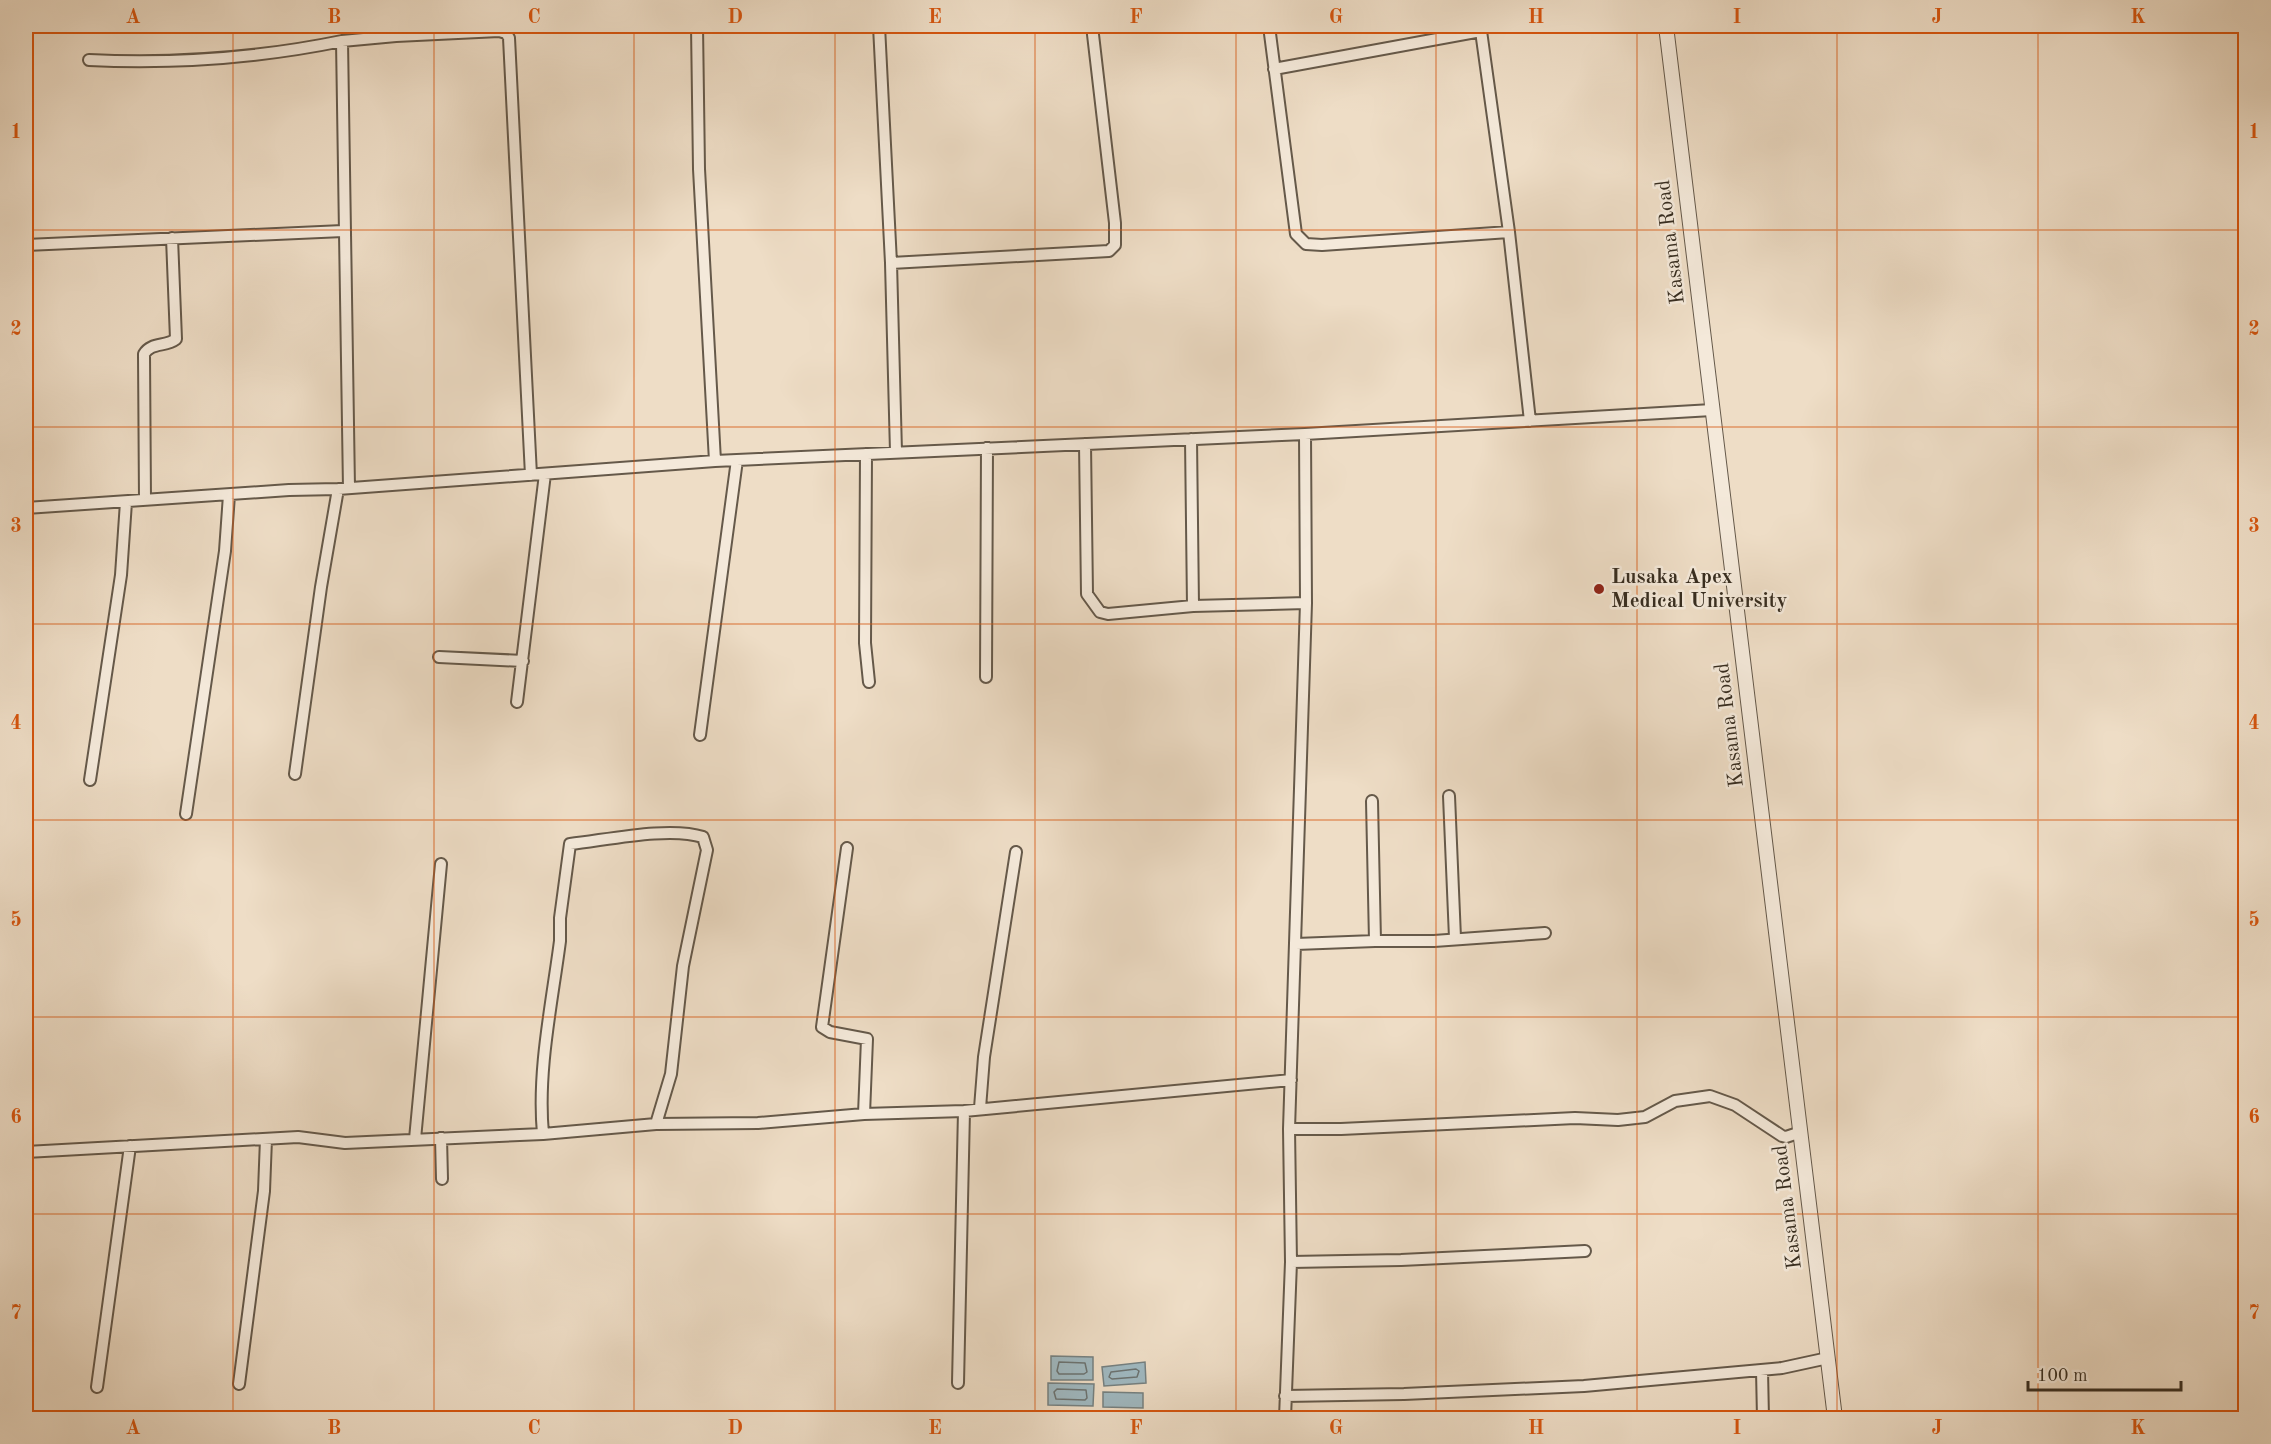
<svg xmlns="http://www.w3.org/2000/svg" width="2271" height="1444" viewBox="0 0 2271 1444" font-family="'Old Standard TT',serif">
	<style>
		.water { fill: #9fb8c0; stroke: #758080; stroke-width: 1.5 }
		.lines { fill: none; stroke-linecap: round; stroke-linejoin: round }
		.shore { stroke: #6b7270; stroke-width: 1.5 }
		.minor-casing { stroke: #65594a; stroke-width: 14 }
		.tertiary-casing { stroke: #65594a; stroke-width: 16 }
		.minor { stroke: #f4e9da; stroke-width: 10 }
		.tertiary { stroke: #f4e9da; stroke-width: 14 }
		.grid { fill: none; stroke: #d6550e; stroke-width: 1.5; stroke-opacity: 0.55 }
		.poi-dot { fill: #8f2418; stroke: #f4e9da; stroke-width: 2 }
		.labels { text-anchor: middle; dominant-baseline: central; stroke-width: 5; stroke-linejoin: round; paint-order: stroke }
		.street-label { font-size: 21px; fill: #372d20; stroke: #f4e9da }
		.poi-label { font-size: 21px; font-weight: bold; fill: #372d20; stroke: #f4e9da; text-anchor: start }
		.neatline { fill: none; stroke: #d6550e; stroke-width: 2 }
		.grid-label { font-size: 20px; text-anchor: middle; font-weight: bold; fill: #d6550e }
	</style>
	<rect width="100%" height="100%" fill="#eeddc6"/>
	<filter id="stains"><feTurbulence type="fractalNoise" baseFrequency=".00333" numOctaves="4"/><feColorMatrix values="0 0 0 0 .2 0 0 0 0 .09 0 0 0 0 .02 0 0 0 .5 -.17"/></filter>
	<radialGradient id="worn" r=".72"><stop offset=".6" stop-color="#630" stop-opacity="0"/><stop offset="1" stop-color="#630" stop-opacity=".3"/></radialGradient>
	<path class="water" d="M 1051,1356 L 1093,1357 L 1093,1380 L 1051,1380 Z
		M 1145,1362 L 1146,1383 L 1104,1386 L 1102,1367 Z
		M 1048,1383 L 1094,1384 L 1093,1406 L 1048,1405 Z
		M 1103,1392 L 1143,1393 L 1143,1408 L 1103,1407 Z"/>
	<g class="lines">
		<path class="shore" d="M 1059,1362 L 1085,1363 L 1087,1372 L 1084,1374 L 1059,1374 L 1057,1371 Z
			M 1136,1369 L 1139,1371 L 1137,1377 L 1112,1379 L 1109,1377 L 1111,1372 Z
			M 1057,1389 L 1086,1390 L 1087,1398 L 1085,1400 L 1056,1399 L 1054,1392 Z"/>
		<defs>
			<path id="minor" d="M 697,26 L 699,169 L 715,461
				M 879,26 L 891,263 L 896,452
				M 1269,26 L 1296,234 L 1306,244 L 1322,245 L 1509,232
				M 89,60 C 174,64 259,58 342,41
				M 1274,69 L 1481,31 L 1509,232 L 1530,421
				M 26,245 L 343,231
				M 891,263 L 1109,251 L 1115,245 L 1115,223 L 1092,26
				M 1191,439 L 1193,606
				M 1085,444 L 1087,594 L 1100,612 L 1108,614 L 1193,606 L 1306,603
				M 866,454 L 865,643 L 869,682
				M 349,488 L 342,41 L 396,36 L 499,31 L 506,33 L 509,38 L 531,475
				M 145,500 L 144,354 C 151,342 166,347 176,339 L 172,238
				M 26,508 L 289,490 L 338,489 L 715,461 L 1305,434 L 1712,410
				M 439,657 L 523,661
				M 986,677 L 987,448
				M 517,702 L 545,474
				M 700,735 L 737,460
				M 295,774 L 321,587 L 338,489
				M 90,780 L 121,575 L 126,502
				M 1449,796 L 1455,938
				M 1372,801 L 1375,941
				M 186,814 L 225,551 L 229,495
				M 847,848 L 822,1027 L 830,1032 L 867,1039 L 864,1114
				M 1296,944 L 1375,941 L 1434,941 L 1545,933
				M 980,1108 L 984,1057 L 1016,852
				M 1289,1129 L 1341,1129 L 1575,1118 L 1618,1120 L 1645,1117 L 1675,1101 L 1710,1096 L 1735,1105 L 1782,1136 L 1786,1137 L 1801,1132
				M 543,1134 C 537,1071 552,1003 560,941 L 560,918 L 570,844 C 607,840 669,826 703,837 L 707,850 L 683,966 L 671,1074 L 656,1124
				M 441,1138 L 442,1179
				M 415,1139 L 441,864
				M 26,1152 L 298,1137 L 345,1143 L 543,1134 L 656,1124 L 758,1123 L 864,1114 L 964,1111 L 1291,1080
				M 1291,1262 L 1401,1260 L 1585,1251
				M 1762,1370 L 1763,1418
				M 958,1383 L 964,1111
				M 239,1384 L 264,1191 L 266,1139
				M 97,1387 L 130,1146
				M 1285,1396 L 1404,1394 L 1584,1386 L 1782,1368 L 1828,1358
				M 1285,1418 L 1291,1262 L 1289,1129 L 1306,603 L 1305,434"/>
			<path id="tertiary" d="M 1666,26 L 1835,1418"/>
		</defs>
		<use href="#minor" class="minor-casing"/>
		<use href="#tertiary" class="tertiary-casing"/>
		<use href="#minor" class="minor"/>
		<use href="#tertiary" class="tertiary"/>
	</g>
	<path class="grid" d="M 233,26 L 233,1418M 434,26 L 434,1418M 634,26 L 634,1418M 835,26 L 835,1418M 1035,26 L 1035,1418M 1236,26 L 1236,1418M 1436,26 L 1436,1418M 1637,26 L 1637,1418M 1837,26 L 1837,1418M 2038,26 L 2038,1418M 26,230 L 2246,230M 26,427 L 2246,427M 26,624 L 2246,624M 26,820 L 2246,820M 26,1017 L 2246,1017M 26,1214 L 2246,1214"/>
	<circle class="poi-dot" cx="1599" cy="589" r="6"/>
	<g class="labels">
		<g class="street-label">
			<text transform="translate(1671 242) rotate(-97)">Kasama Road</text>
			<text transform="translate(1730 725) rotate(-97)">Kasama Road</text>
			<text transform="translate(1788 1207) rotate(-97)">Kasama Road</text>
		</g>
		<g class="poi-label">
			<text x="1611" y="577">Lusaka Apex<tspan x="1611" dy="24">Medical University</tspan></text>
		</g>
	</g>
	<rect width="2271" height="1444" fill="none" stroke="#eeddc6" stroke-width="66"/>
	<path d="M2028 1381v9h153v-9" fill="none" stroke="#372d20" stroke-width="3"/>
	<text x="2037" y="1381" font-size="18" fill="#372d20" stroke="#f4e9da" stroke-width="4.5" paint-order="stroke">100 m</text>
	<rect x="33" y="33" width="2205" height="1378" class="neatline"/>
	<g class="grid-label">
		<text x="133" y="23">A</text>
		<text x="334" y="23">B</text>
		<text x="534" y="23">C</text>
		<text x="735" y="23">D</text>
		<text x="935" y="23">E</text>
		<text x="1136" y="23">F</text>
		<text x="1336" y="23">G</text>
		<text x="1536" y="23">H</text>
		<text x="1737" y="23">I</text>
		<text x="1937" y="23">J</text>
		<text x="2138" y="23">K</text>
		<text x="16" y="138">1</text>
		<text x="2254" y="138">1</text>
		<text x="16" y="335">2</text>
		<text x="2254" y="335">2</text>
		<text x="16" y="532">3</text>
		<text x="2254" y="532">3</text>
		<text x="16" y="729">4</text>
		<text x="2254" y="729">4</text>
		<text x="16" y="926">5</text>
		<text x="2254" y="926">5</text>
		<text x="16" y="1123">6</text>
		<text x="2254" y="1123">6</text>
		<text x="16" y="1319">7</text>
		<text x="2254" y="1319">7</text>
		<text x="133" y="1434">A</text>
		<text x="334" y="1434">B</text>
		<text x="534" y="1434">C</text>
		<text x="735" y="1434">D</text>
		<text x="935" y="1434">E</text>
		<text x="1136" y="1434">F</text>
		<text x="1336" y="1434">G</text>
		<text x="1536" y="1434">H</text>
		<text x="1737" y="1434">I</text>
		<text x="1937" y="1434">J</text>
		<text x="2138" y="1434">K</text>
	</g>
	<rect width="100%" height="100%" filter="url(#stains)"/>
	<rect width="100%" height="100%" fill="url(#worn)"/>
</svg>
